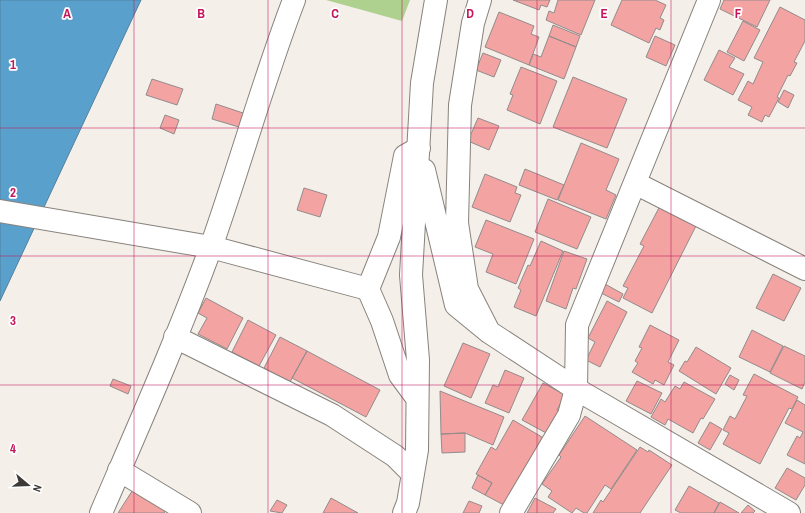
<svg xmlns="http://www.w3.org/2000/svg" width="805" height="513" viewBox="0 0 805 513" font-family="'Archivo Narrow',sans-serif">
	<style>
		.green { fill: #afd190 }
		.water { fill: #5aa0cc; stroke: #5181a0 }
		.building { fill: #f3a3a2; stroke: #938b8b }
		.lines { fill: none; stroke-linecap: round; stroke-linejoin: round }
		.minor-casing { stroke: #87827c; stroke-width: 24 }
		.tertiary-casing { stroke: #87827c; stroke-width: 24 }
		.minor { stroke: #fff; stroke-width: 22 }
		.tertiary { stroke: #fff; stroke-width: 22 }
		.grid { fill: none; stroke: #c2185b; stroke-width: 1; stroke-opacity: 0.55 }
		.grid-label { font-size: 13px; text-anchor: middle; font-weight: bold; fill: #c2185b; stroke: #fff; stroke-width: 3.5; stroke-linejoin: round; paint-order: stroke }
	</style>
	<rect width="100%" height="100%" fill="#f5efea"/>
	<path class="green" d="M 326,0 L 410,0 L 402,21 Z"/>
	<path class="water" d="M 0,0 L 141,0 L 0,301 Z"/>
	<path class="building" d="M 513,0 L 550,0 L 547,7 L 541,5 L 539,10 Z
		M 558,0 L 595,0 L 581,35 L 546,20 L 549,11 L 554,13 Z
		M 622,0 L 655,0 L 666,5 L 660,18 L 664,20 L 660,30 L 656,28 L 649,43 L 611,25 Z
		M 724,0 L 770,0 L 757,27 L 720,9 Z
		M 780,7 L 805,20 L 805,41 L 794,62 L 797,63 L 790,76 L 788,75 L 777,97 L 779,98 L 769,117 L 765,115 L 762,122 L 748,115 L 752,107 L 738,100 L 748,81 L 753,84 L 763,62 L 754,58 Z
		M 499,12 L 534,26 L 531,34 L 539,37 L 529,65 L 485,47 Z
		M 743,21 L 760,30 L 744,61 L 727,52 Z
		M 553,25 L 580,36 L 576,47 L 549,36 Z
		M 549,36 L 576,47 L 564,79 L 529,65 L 533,54 L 541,57 Z
		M 655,36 L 675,45 L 666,66 L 646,57 Z
		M 719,50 L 735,58 L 729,67 L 744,74 L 733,95 L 704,80 Z
		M 483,53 L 501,60 L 494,77 L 476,70 Z
		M 521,67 L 557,81 L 540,124 L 507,110 L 513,95 L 510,94 Z
		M 573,77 L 627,99 L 607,148 L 553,127 Z
		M 152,79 L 183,89 L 177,105 L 146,95 Z
		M 784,90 L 794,95 L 788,108 L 778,102 Z
		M 216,104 L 243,113 L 239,127 L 212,119 Z
		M 165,115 L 179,120 L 174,134 L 160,128 Z
		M 478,118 L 499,126 L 489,150 L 468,141 Z
		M 581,143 L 619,159 L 606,190 L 616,195 L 606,219 L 558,200 Z
		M 525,169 L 564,185 L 557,200 L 519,185 Z
		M 485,174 L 517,187 L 515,193 L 521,195 L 510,222 L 472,207 Z
		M 304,188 L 327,195 L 320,217 L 297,210 Z
		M 548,199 L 591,217 L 577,249 L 535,232 Z
		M 661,204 L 698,222 L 652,313 L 623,298 L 628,288 L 623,286 L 644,246 L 640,244 Z
		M 486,220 L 534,239 L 516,284 L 486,272 L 493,254 L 475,247 Z
		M 541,241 L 563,251 L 536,316 L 514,307 L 521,290 L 518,288 L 528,265 L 530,266 Z
		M 564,251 L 587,259 L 576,289 L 573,288 L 566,309 L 546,301 Z
		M 773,274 L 801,288 L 784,321 L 756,308 Z
		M 605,284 L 623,294 L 619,302 L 601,293 Z
		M 206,298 L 243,318 L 227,349 L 198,334 L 207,318 L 198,313 Z
		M 607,301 L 627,312 L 600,367 L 586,360 L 595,342 L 588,338 Z
		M 248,320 L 276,335 L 259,366 L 232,352 Z
		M 650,325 L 679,340 L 668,362 L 674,365 L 664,385 L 655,380 L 653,384 L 632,372 L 638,363 L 635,361 L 642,348 L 639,347 Z
		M 752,330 L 783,346 L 770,372 L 739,357 Z
		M 280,337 L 307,351 L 290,382 L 264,368 Z
		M 463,343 L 490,354 L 471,398 L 444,386 Z
		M 784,346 L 805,356 L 805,382 L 802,389 L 770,373 Z
		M 696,347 L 731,368 L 716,394 L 679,371 L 685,361 L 687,362 Z
		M 307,351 L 380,390 L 366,417 L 292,378 Z
		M 505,370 L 524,378 L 509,413 L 485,403 L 493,385 L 498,387 Z
		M 754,374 L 798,397 L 792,409 L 789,408 L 760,464 L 723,444 L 729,433 L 723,430 L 730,416 L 735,419 L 747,396 L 743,395 Z
		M 730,375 L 739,380 L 734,390 L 725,384 Z
		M 113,379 L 131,386 L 128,394 L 110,386 Z
		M 637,381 L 662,393 L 651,414 L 626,401 Z
		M 684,382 L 715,399 L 703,419 L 701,418 L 693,433 L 668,419 L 665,425 L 651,417 L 661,399 L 665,402 L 675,386 L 680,389 Z
		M 543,383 L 565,395 L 557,410 L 562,413 L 550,435 L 522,420 Z
		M 440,391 L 504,417 L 493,445 L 465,433 L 441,434 Z
		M 797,400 L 805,405 L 805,464 L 787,455 L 797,436 L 800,438 L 803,432 L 785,423 Z
		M 585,416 L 637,450 L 611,489 L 605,485 L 587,513 L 584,513 L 576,508 L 572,513 L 548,497 L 552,491 L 542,484 L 561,457 L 559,455 Z
		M 513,420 L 547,440 L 512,503 L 502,504 L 485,495 L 492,483 L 476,474 L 491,447 L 496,450 Z
		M 710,422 L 722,429 L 710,450 L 698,443 Z
		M 465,433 L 465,452 L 442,453 L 441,434 Z
		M 640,447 L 648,452 L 649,450 L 672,465 L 640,513 L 593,513 L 601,500 L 603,502 Z
		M 787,468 L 805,478 L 805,485 L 796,500 L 775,488 Z
		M 478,475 L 492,483 L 485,495 L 472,488 Z
		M 689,486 L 719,503 L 714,513 L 681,513 L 675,510 Z
		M 134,488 L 167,508 L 164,513 L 118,513 Z
		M 331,498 L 358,513 L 323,513 Z
		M 535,498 L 556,509 L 553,513 L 527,513 Z
		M 277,500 L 287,505 L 282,513 L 270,511 Z
		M 469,501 L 482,506 L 479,513 L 463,513 Z
		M 720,502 L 739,513 L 714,513 Z
		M 748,505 L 755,511 L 753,513 L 741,513 Z"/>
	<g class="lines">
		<defs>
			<path id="minor" d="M 480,0 L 473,23 L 460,105 L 457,223 L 467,289 L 489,332
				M 424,170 L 456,305 L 489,332 L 576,389
				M 635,183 L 805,269
				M 175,337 L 332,415 L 395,456 L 413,474
				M 417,398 L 400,375 L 382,321 L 368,289 L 389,237 L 405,156 L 419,148
				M 119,470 L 190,513
				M 101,513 C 139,425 178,337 211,247 C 240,165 263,81 294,0
				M 404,513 L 408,503 L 417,450 L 418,360 L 411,275 L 422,83 L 436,0
				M 511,513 L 569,415 L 576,389 L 577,325 L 709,0"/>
			<path id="tertiary" d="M 0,211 L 211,247 L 368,289
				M 576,389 L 789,513"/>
		</defs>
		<use href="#minor" class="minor-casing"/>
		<use href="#tertiary" class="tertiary-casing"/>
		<use href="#minor" class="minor"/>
		<use href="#tertiary" class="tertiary"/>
	</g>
	<path class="grid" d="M 134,0 L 134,513M 268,0 L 268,513M 402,0 L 402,513M 537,0 L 537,513M 671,0 L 671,513M 0,128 L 805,128M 0,256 L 805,256M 0,385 L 805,385"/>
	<g class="grid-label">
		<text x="67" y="18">A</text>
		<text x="201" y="18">B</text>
		<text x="335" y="18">C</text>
		<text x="470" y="18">D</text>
		<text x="604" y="18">E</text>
		<text x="738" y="18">F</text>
		<text x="13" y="69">1</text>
		<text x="13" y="197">2</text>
		<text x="13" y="325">3</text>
		<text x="13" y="453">4</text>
	</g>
	<g transform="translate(28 485) rotate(109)" stroke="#ffffff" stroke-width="3" paint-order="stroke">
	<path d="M0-3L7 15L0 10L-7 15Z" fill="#3d3a38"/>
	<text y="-6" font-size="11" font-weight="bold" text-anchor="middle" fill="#3d3a38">N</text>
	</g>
</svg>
